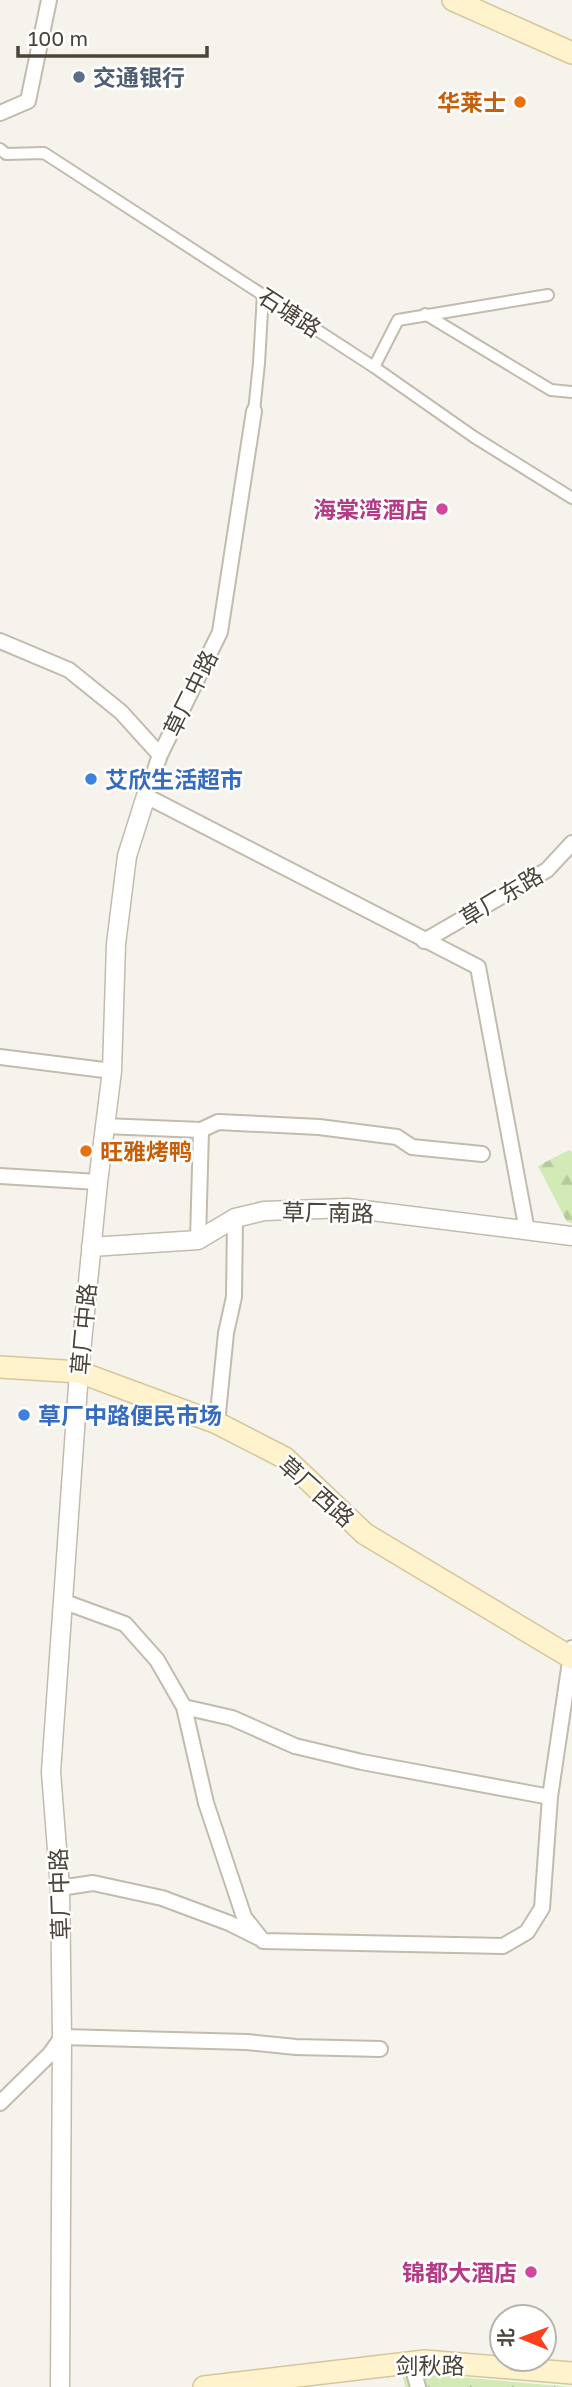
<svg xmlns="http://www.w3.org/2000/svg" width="572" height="2387" viewBox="0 0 572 2387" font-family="'Golos Text','Noto Sans SC',sans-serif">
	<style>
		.forest { fill: url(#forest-firs) }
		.park { fill: url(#park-tufts) }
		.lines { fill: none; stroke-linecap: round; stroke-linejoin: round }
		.pedestrian-casing { stroke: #c2bbae; stroke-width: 14 }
		.minor-casing { stroke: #c2bbae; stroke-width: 18 }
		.tertiary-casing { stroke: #c2bbae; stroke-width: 21 }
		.secondary-casing { stroke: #d6c79b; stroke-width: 24 }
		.pedestrian { stroke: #fff; stroke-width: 10 }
		.minor { stroke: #fff; stroke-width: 14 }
		.tertiary { stroke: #fff; stroke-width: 18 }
		.secondary { stroke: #fff3cd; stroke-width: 21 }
		.service-dot { fill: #5c6f8a; stroke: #fff; stroke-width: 2.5 }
		.food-dot { fill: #e8710a; stroke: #fff; stroke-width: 2.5 }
		.hotel-dot { fill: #d1479c; stroke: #fff; stroke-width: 2.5 }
		.shop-dot { fill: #3f7fe0; stroke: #fff; stroke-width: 2.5 }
		.labels { text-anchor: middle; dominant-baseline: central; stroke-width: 5; stroke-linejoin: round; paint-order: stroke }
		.service-label { font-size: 23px; font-weight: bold; fill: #4e5e75; stroke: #fff; text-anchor: start }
		.food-label { font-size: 23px; font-weight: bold; fill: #c56008; stroke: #fff; text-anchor: end }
		.street-label { font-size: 23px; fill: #4b4439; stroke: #fff }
		.hotel-label { font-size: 23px; font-weight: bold; fill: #b23c85; stroke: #fff; text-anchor: end }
		.shop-label { font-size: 23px; font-weight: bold; fill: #366cbe; stroke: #fff; text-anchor: start }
	</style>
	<defs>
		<pattern id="forest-firs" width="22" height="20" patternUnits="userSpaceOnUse" patternTransform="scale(1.75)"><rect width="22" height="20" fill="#d2eab5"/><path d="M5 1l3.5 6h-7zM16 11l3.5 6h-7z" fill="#b6ca9c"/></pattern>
		<pattern id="park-tufts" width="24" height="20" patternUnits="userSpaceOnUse" patternTransform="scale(1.75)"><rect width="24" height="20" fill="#d2eab5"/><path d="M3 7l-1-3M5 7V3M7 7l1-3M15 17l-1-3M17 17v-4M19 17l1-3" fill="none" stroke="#b6ca9c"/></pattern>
	</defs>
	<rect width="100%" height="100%" fill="#f6f3ec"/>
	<path class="forest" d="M 569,1150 L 572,1152 L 572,1223 L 567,1222 L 538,1166 Z"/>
	<path class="park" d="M 435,2375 L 572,2387 L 405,2387 L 403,2377 Z"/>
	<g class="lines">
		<defs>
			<path id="pedestrian" d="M 0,149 L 6,154 L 44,153 L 374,367 L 474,437 L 572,498
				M 425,314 L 551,390 L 572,392
				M 374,367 L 398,320 L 548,295
				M 254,411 L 259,363 L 263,294"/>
			<path id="minor" d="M 0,113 L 28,101 L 49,0
				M 254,411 L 220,632 L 160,755 L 146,796 L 478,967 L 527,1231
				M 0,641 L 69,670 L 121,712 L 160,755
				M 424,941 L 547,870 L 572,843
				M 0,1057 L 112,1071
				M 104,1126 L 201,1130 L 218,1122 L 319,1127 L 397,1137 L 412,1147 L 482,1154
				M 0,1176 L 98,1182
				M 198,1240 L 201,1130
				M 217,1423 L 226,1333 L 234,1297 L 235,1218
				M 62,1601 L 125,1624 L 157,1660 L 184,1707 L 206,1803 L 244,1917 L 263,1941 L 503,1946 L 527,1932 L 542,1908 L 550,1797 L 572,1648
				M 184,1707 L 232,1718 L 295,1746 L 362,1762 L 550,1797
				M 60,1888 L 93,1883 L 162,1898 L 229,1923 L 259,1938
				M 0,2103 L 50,2054 L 62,2037 L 247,2042 L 296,2047 L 380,2049
				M 411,2362 L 418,2387"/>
			<path id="tertiary" d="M 91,1247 L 198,1240 L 235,1218 L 264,1211 L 348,1208 L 572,1236
				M 60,2387 L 62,2037 L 60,1888 L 51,1772 L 79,1372 L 98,1182 L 112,1071 L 116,944 L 127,856 L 146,796"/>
			<path id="secondary" d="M 453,0 L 572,53
				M 0,1367 L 79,1372 L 217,1423 L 285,1458 L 365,1534 L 572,1658
				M 204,2387 L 425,2361 L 572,2373"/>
		</defs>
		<use href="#pedestrian" class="pedestrian-casing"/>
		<use href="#minor" class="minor-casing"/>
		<use href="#tertiary" class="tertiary-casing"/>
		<use href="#secondary" class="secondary-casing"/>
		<use href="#pedestrian" class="pedestrian"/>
		<use href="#minor" class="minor"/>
		<use href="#tertiary" class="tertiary"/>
		<use href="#secondary" class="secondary"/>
	</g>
	<circle class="service-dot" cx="79" cy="77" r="7"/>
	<g class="food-dot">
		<circle cx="520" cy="102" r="7"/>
		<circle cx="86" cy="1151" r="7"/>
	</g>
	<g class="hotel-dot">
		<circle cx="442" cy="509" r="7"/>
		<circle cx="531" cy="2272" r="7"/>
	</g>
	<g class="shop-dot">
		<circle cx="91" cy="779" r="7"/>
		<circle cx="24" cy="1415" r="7"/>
	</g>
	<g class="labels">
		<g class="service-label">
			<text x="93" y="77">交通银行</text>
		</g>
		<g class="food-label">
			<text x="506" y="102">华莱士</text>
			<text x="100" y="1151" text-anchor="start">旺雅烤鸭</text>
		</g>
		<g class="street-label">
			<text transform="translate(290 312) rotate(33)">石塘路</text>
			<text transform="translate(190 693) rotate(-64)">草厂中路</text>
			<text transform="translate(501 896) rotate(-31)">草厂东路</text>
			<text transform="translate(328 1212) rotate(1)">草厂南路</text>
			<text transform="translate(83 1329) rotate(-85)">草厂中路</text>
			<text transform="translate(317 1491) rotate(42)">草厂西路</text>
			<text transform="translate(59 1894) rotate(-92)">草厂中路</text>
			<text x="430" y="2365">剑秋路</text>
		</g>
		<g class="hotel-label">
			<text x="428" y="509">海棠湾酒店</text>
			<text x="517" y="2272">锦都大酒店</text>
		</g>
		<g class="shop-label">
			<text x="105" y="779">艾欣生活超市</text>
			<text x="38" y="1415">草厂中路便民市场</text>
		</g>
	</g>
	<g transform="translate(523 2338) rotate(271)"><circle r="33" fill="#ffffff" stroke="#b7b4b0" stroke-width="2"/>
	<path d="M0-5L12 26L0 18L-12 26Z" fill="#fc3f1d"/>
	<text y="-10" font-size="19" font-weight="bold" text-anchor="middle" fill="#4b4439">北</text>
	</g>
	<path d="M18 46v10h189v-10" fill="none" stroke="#4b4439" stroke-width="3.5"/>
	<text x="28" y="46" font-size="21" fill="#4b4439" stroke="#ffffff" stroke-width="5" paint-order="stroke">100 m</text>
</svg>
